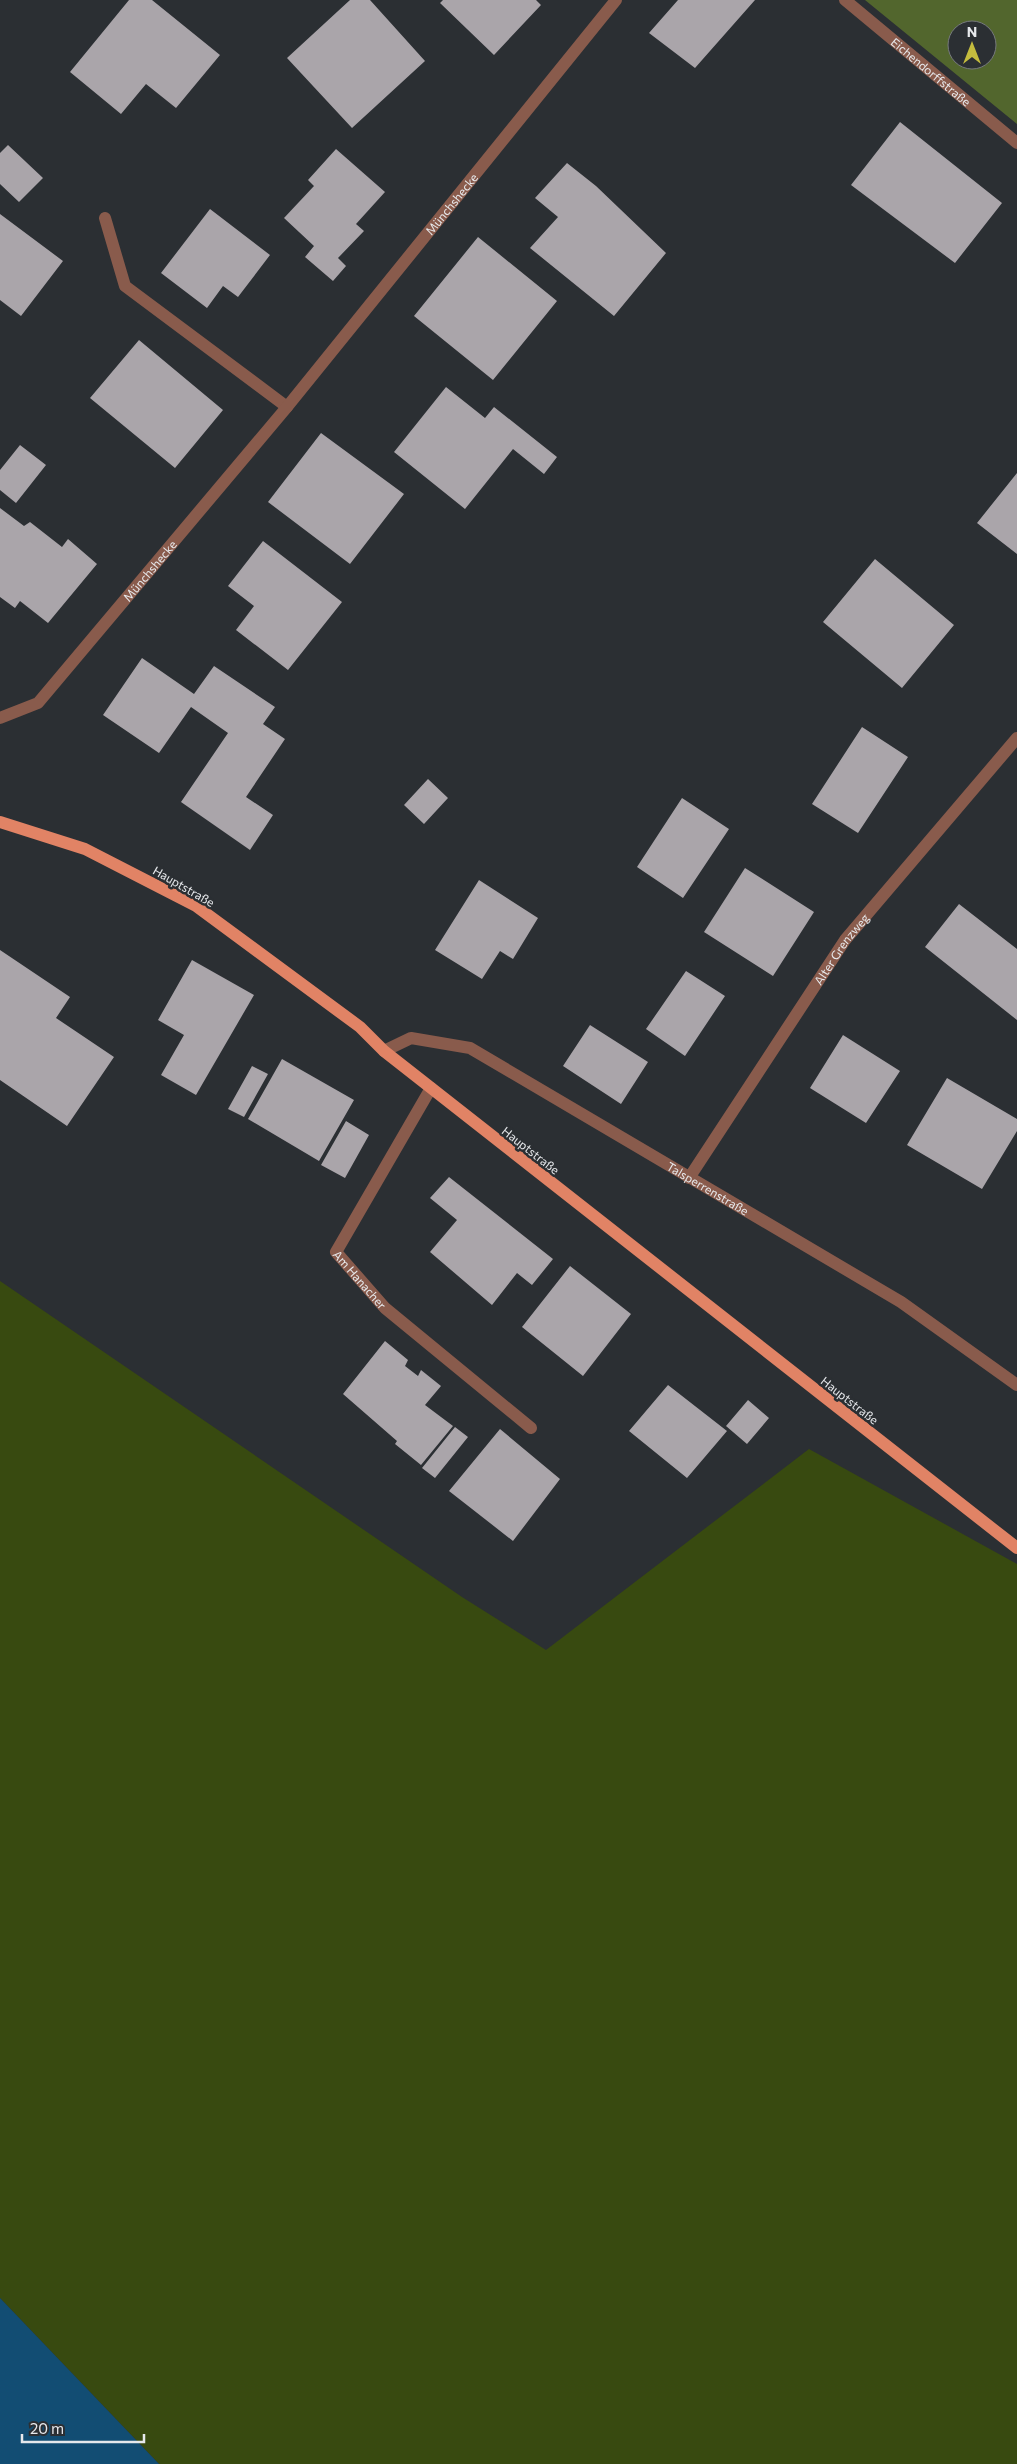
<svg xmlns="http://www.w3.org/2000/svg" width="1017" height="2464" viewBox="0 0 1017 2464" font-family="Commissioner,sans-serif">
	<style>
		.green { fill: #384a10 }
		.forest { fill: #52662d; fill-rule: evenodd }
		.water { fill: #124d73 }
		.building { fill: #aaa5aa }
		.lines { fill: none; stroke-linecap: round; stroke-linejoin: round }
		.minor { stroke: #895b4c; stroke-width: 12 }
		.major { stroke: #e18365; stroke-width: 12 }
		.labels { text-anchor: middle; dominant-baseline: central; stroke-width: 5; stroke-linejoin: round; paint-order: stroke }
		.street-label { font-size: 12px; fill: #e7e9ec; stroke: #2b2f33 }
	</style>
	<rect width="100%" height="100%" fill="#2b2f33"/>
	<path class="green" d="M 0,1281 L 462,1597 L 546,1650 L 809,1449 L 1017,1564 L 1017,2464 L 159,2464 L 0,2298 Z"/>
	<path class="forest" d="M 865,0 L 1017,0 L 1017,124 ZM 957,30 L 987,30 L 987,60 L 957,60 Z"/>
	<path class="water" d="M 0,2298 L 159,2464 L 0,2464 Z"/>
	<path class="building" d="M 129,0 L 152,0 L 220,55 L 176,108 L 146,84 L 121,114 L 70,72 Z
		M 350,0 L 370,0 L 425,61 L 352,128 L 287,58 Z
		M 443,0 L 536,0 L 541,5 L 494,55 L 440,3 Z
		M 678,0 L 755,0 L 695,68 L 649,33 Z
		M 900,122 L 1002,203 L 955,263 L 851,185 Z
		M 8,145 L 43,178 L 19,202 L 0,184 L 0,153 Z
		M 336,149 L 385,192 L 356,224 L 364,231 L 338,258 L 346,266 L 333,281 L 305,257 L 314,246 L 284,218 L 314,186 L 308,180 Z
		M 567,163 L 596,186 L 666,253 L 614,316 L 530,248 L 558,217 L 535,198 Z
		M 210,209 L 270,255 L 238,297 L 223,286 L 207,308 L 161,273 Z
		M 0,214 L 63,261 L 21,316 L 0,300 Z
		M 478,237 L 557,301 L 493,380 L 414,316 Z
		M 139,340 L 223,410 L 175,468 L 90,398 Z
		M 446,387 L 485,418 L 494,407 L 557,457 L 544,474 L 513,449 L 465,509 L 394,452 Z
		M 321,433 L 404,494 L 350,564 L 268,502 Z
		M 20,445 L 46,465 L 16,503 L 0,490 L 0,470 Z
		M 1017,473 L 1017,554 L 977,523 Z
		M 0,508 L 24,526 L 30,522 L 62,547 L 68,539 L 97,564 L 48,623 L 20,601 L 15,608 L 0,597 Z
		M 263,541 L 342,602 L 288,670 L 236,630 L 254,606 L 228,586 Z
		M 875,559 L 954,625 L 902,688 L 823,622 Z
		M 142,658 L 194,694 L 214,666 L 275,707 L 263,724 L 285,739 L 246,797 L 273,815 L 250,850 L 181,802 L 228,733 L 191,707 L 159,753 L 103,715 Z
		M 862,727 L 908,757 L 858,833 L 812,804 Z
		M 428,779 L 448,798 L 424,824 L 404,805 Z
		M 682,798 L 729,829 L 683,898 L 637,867 Z
		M 745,868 L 814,912 L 773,976 L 704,932 Z
		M 479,880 L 538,918 L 513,959 L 500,951 L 482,979 L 435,950 Z
		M 959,904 L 1017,949 L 1017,1020 L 925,947 Z
		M 0,950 L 70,997 L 56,1018 L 114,1057 L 67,1126 L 0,1080 Z
		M 192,960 L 254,995 L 196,1095 L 161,1075 L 184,1035 L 158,1020 Z
		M 686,971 L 725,996 L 685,1056 L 646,1029 Z
		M 590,1025 L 648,1062 L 621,1104 L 563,1066 Z
		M 843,1035 L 900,1071 L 866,1123 L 810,1088 Z
		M 282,1059 L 354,1100 L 319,1161 L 248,1119 Z
		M 252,1066 L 268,1074 L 244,1117 L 228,1109 Z
		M 947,1078 L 1017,1119 L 1017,1131 L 982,1189 L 907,1145 Z
		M 346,1121 L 369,1135 L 345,1178 L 321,1165 Z
		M 449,1177 L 553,1259 L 532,1285 L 517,1273 L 492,1305 L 430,1252 L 457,1220 L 430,1198 Z
		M 570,1266 L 631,1314 L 583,1376 L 522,1327 Z
		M 385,1341 L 408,1360 L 405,1366 L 418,1376 L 421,1370 L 441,1386 L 425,1405 L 453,1426 L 421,1465 L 395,1444 L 397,1441 L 343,1394 Z
		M 668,1385 L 727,1431 L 687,1478 L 629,1431 Z
		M 748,1400 L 769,1418 L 747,1444 L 726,1426 Z
		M 455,1427 L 468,1437 L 435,1478 L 422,1468 Z
		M 500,1429 L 560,1479 L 513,1541 L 449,1491 Z"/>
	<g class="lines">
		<g class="minor">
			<path id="s1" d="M 845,0 L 1017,143"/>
			<path d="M 105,218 L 125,286 L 287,407"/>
			<path id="s2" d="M 0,718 L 38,703 L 287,407 L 616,0"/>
			<path id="s3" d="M 384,1051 L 411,1038 L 470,1048 L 901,1302 L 1017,1385"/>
			<path id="s4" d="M 431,1088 L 336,1252 L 385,1308 L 531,1428"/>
			<path id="s5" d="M 689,1178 L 845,940 L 1017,738"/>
		</g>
		<path class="major" d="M 0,822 L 85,849 L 196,906 L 360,1027 L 384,1051 L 1017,1548"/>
	</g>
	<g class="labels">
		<g class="street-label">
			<text stroke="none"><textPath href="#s1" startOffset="112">Eichendorffstraße</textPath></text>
			<text stroke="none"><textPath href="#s2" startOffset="689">Münchshecke</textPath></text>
			<text stroke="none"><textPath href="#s2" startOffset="214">Münchshecke</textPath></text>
			<text transform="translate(184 886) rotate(30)">Hauptstraße</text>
			<text stroke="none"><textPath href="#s5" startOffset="275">Alter Grenzweg</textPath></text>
			<text transform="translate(531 1150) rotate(38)">Hauptstraße</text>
			<text stroke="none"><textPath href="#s3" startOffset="366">Talsperrenstraße</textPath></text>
			<text stroke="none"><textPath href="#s4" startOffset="226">Am Hanacher</textPath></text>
			<text transform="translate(850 1400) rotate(38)">Hauptstraße</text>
		</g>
	</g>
	<g transform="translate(972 45)"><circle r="24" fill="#2b2f33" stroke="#76797d"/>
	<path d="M0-4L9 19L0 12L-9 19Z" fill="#c4bc3e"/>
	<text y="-8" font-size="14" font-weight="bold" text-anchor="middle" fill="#e7e9ec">N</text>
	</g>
	<path d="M22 2434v8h122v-8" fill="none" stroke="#e7e9ec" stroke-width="2.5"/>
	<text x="30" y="2434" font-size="15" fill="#e7e9ec" stroke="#2b2f33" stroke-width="4" paint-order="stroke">20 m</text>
</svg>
